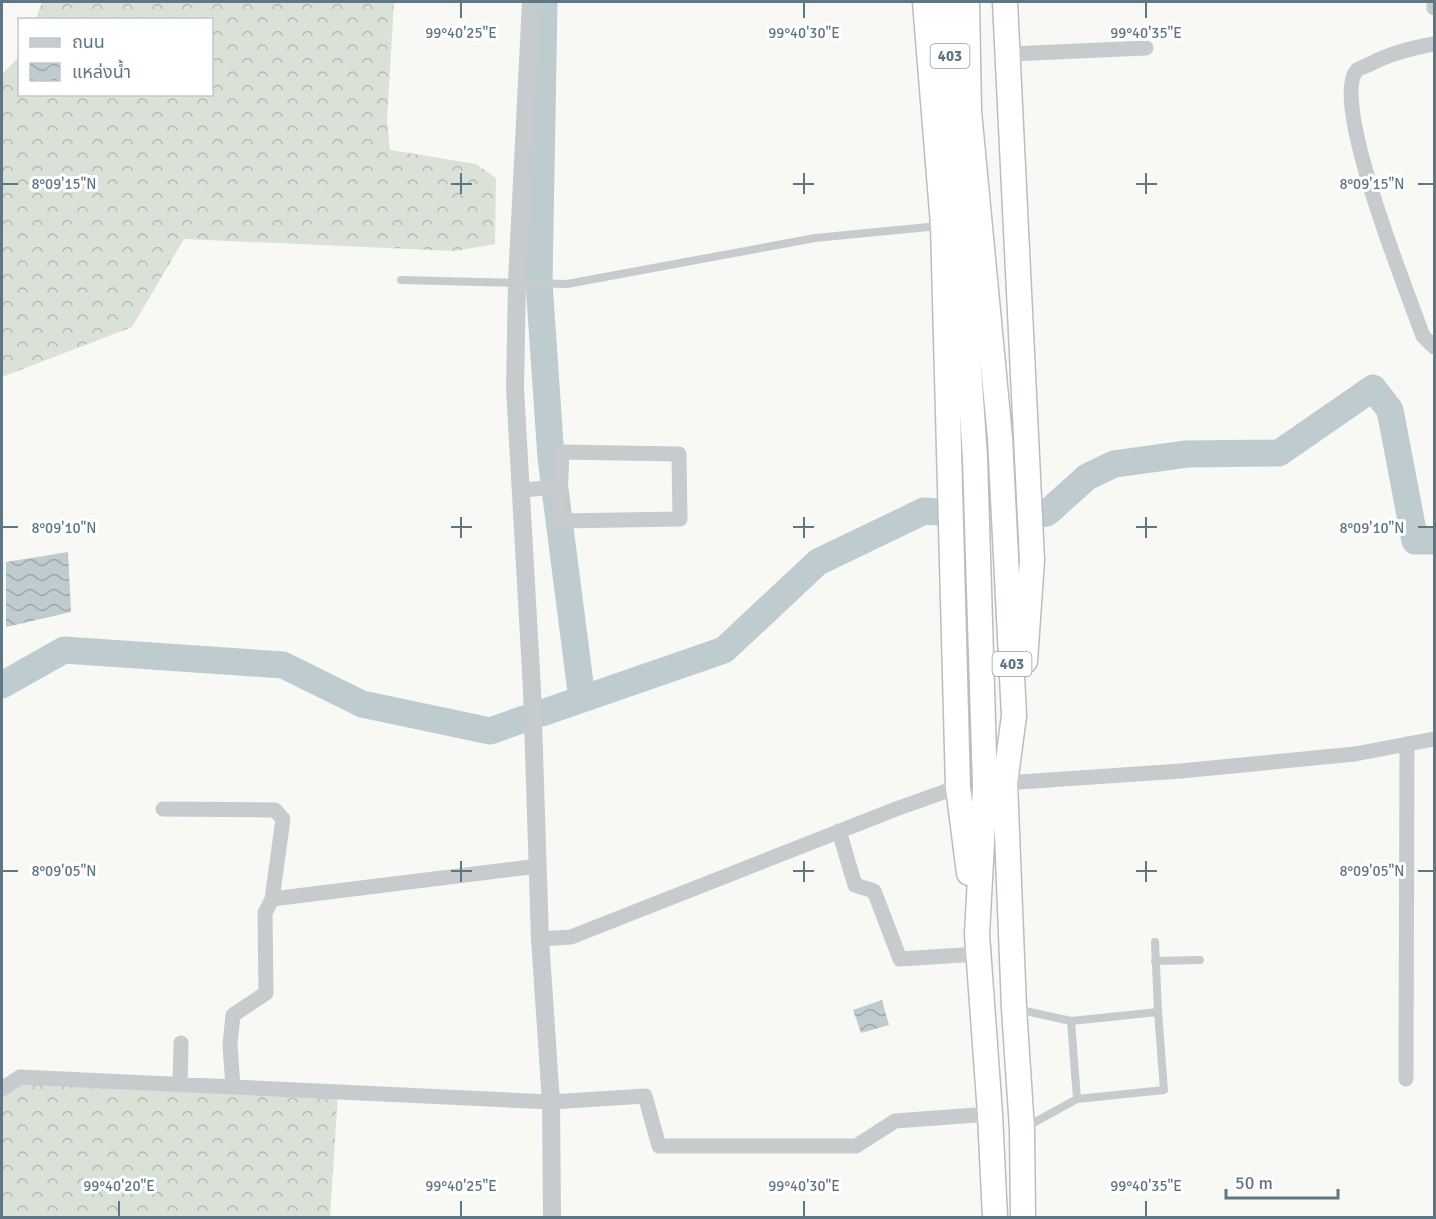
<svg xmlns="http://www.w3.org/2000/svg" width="1436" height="1219" viewBox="0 0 1436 1219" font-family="Signika,'Noto Sans Thai',sans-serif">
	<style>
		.forest { fill: url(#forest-crowns) }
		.water { fill: url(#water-waves) }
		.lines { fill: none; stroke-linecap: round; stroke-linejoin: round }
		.river { stroke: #becbcf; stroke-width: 27 }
		.trunk-casing { stroke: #babec1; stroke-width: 27 }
		.service { stroke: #c6cbce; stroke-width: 8 }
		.minor { stroke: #c6cbce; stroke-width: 15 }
		.tertiary { stroke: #c6cbce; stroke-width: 18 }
		.trunk { stroke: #fff; stroke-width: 24 }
		.ticks { fill: none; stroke: #617683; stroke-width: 2 }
		.labels { text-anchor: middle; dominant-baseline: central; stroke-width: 6; stroke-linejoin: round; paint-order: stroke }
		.shield { fill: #fff; stroke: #909fa8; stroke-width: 1.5 }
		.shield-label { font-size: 15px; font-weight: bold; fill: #617683 }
		.ticks-label { font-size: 15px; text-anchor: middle; fill: #617683; stroke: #fff; stroke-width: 6; stroke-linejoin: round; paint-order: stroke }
	</style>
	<defs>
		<pattern id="forest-crowns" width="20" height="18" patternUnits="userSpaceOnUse" patternTransform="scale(1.5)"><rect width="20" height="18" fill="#dae1d6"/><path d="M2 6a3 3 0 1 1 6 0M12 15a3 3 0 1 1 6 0" fill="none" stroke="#b4bbb3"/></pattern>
		<pattern id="water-waves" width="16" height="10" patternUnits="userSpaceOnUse" patternTransform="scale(1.5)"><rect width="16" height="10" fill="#becbcf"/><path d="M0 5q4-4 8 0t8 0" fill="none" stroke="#9ea9ad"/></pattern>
	</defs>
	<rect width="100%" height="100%" fill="#f8f8f5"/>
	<path class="forest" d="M 42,2 L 394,2 L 387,121 L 390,150 L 476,164 L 496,178 L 495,244 L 455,251 L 184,239 L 132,327 L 2,377 L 2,74 L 19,57 L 20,94 L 212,94 L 212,20 L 36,19 Z
		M 20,1077 L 338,1093 L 330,1217 L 2,1218 L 2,1089 Z"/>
	<path class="water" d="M 68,552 L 71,612 L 6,627 L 6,562 Z
		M 882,1000 L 889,1025 L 861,1033 L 853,1010 Z"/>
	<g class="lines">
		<path class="river" d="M 544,2 L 539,283 L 551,458 L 582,699
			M 1015,517 L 1047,513 L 1087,477 L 1114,464 L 1187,454 L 1279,453 L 1373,388 L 1390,410 L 1415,541 L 1434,541
			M 2,685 L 64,650 L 283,665 L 362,704 L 490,731 L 524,719
			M 542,713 L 724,650 L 818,562 L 924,511 L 968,514"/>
		<defs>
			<path id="trunk" d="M 925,2 L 943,225 L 958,787 L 969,873
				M 949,2 L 952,111 L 975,458 L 985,786 L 977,934 L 990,1114 L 995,1218
				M 967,2 L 969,111 L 1000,438 L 1014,716 L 1005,783 L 1014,1008 L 1022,1129 L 1023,1218
				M 1005,2 L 1032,560 L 1025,661"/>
		</defs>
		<use href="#trunk" class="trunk-casing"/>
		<path class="service" d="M 401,280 L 567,284 L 815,238 L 939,226
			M 1155,942 L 1158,1012
			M 1155,961 L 1200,960
			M 1016,1009 L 1071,1021 L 1158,1012 L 1164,1090 L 1077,1099 L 1026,1127
			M 1071,1021 L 1077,1099"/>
		<path class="minor" d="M 1434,2 L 1434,8
			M 1434,44 C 1411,48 1391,53 1370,64 C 1366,66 1360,68 1357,70 C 1329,100 1409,296 1423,336 L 1434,347
			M 1008,54 L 1146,48
			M 562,452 L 679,454 L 680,519 L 559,521 Z
			M 521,490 L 560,487
			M 1005,783 L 1181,771 L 1355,754 L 1434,739
			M 163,809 L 275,810 L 283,819 L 272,899
			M 839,831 L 855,885 L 874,891 L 900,959 L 978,954
			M 540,939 L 571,937 L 896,809 L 958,787
			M 1406,1079 L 1407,744
			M 180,1085 L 181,1043
			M 233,1087 L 230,1045 L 233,1015 L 266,993 L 265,913 L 272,899 L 538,866
			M 2,1089 L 20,1077 L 551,1102 L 645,1096 L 659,1146 L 856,1146 L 895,1121 L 990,1114"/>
		<path class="tertiary" d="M 531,2 L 517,282 L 515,388 L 532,690 L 540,939 L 551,1102 L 552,1218"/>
		<use href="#trunk" class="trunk"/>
	</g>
	<path class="ticks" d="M 461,3 L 461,18M 804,3 L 804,18M 1146,3 L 1146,18M 461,173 L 461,194M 804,173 L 804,194M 1146,173 L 1146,194M 3,184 L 18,184M 451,184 L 472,184M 793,184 L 814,184M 1136,184 L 1157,184M 1418,184 L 1433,184M 461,517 L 461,538M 804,517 L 804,538M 1146,517 L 1146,538M 3,527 L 18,527M 451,527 L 472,527M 793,527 L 814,527M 1136,527 L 1157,527M 1418,527 L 1433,527M 461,861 L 461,882M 804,861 L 804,882M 1146,861 L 1146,882M 3,871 L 18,871M 451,871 L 472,871M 793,871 L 814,871M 1136,871 L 1157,871M 1418,871 L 1433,871M 119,1201 L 119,1216M 461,1201 L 461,1216M 804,1201 L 804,1216M 1146,1201 L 1146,1216"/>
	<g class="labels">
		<g class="shield">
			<rect x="930.5" y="44" width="39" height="24" rx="4.5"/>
			<rect x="992.5" y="652" width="39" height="24" rx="4.5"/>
		</g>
		<g class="shield-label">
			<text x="950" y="56">403</text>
			<text x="1012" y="664">403</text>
		</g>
	</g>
	<g class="ticks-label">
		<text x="461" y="38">99°40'25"E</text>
		<text x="804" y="38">99°40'30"E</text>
		<text x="1146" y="38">99°40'35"E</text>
		<text x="64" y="189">8°09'15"N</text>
		<text x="1372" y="189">8°09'15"N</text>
		<text x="64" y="533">8°09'10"N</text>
		<text x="1372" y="533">8°09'10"N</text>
		<text x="64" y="876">8°09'05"N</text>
		<text x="1372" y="876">8°09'05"N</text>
		<text x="119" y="1191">99°40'20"E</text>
		<text x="461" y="1191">99°40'25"E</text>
		<text x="804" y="1191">99°40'30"E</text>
		<text x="1146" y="1191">99°40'35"E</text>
	</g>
	<rect width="1436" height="1219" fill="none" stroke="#617683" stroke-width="6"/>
	<rect x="18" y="18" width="195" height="78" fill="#ffffff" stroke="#c0c8cd" stroke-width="1.5"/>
	<rect x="30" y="38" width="30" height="9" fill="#c6cbce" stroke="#c0c8cd" stroke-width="1.5"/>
	<text x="72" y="48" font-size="18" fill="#617683">ถนน</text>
	<rect x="30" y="63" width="30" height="18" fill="url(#water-waves)" stroke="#c0c8cd" stroke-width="1.5"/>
	<text x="72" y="78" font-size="18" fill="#617683">แหล่งน้ำ</text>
	<path d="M1226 1189v9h112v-9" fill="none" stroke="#617683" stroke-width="3"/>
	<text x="1235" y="1189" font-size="18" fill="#617683" stroke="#ffffff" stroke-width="4.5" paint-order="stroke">50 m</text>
</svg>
